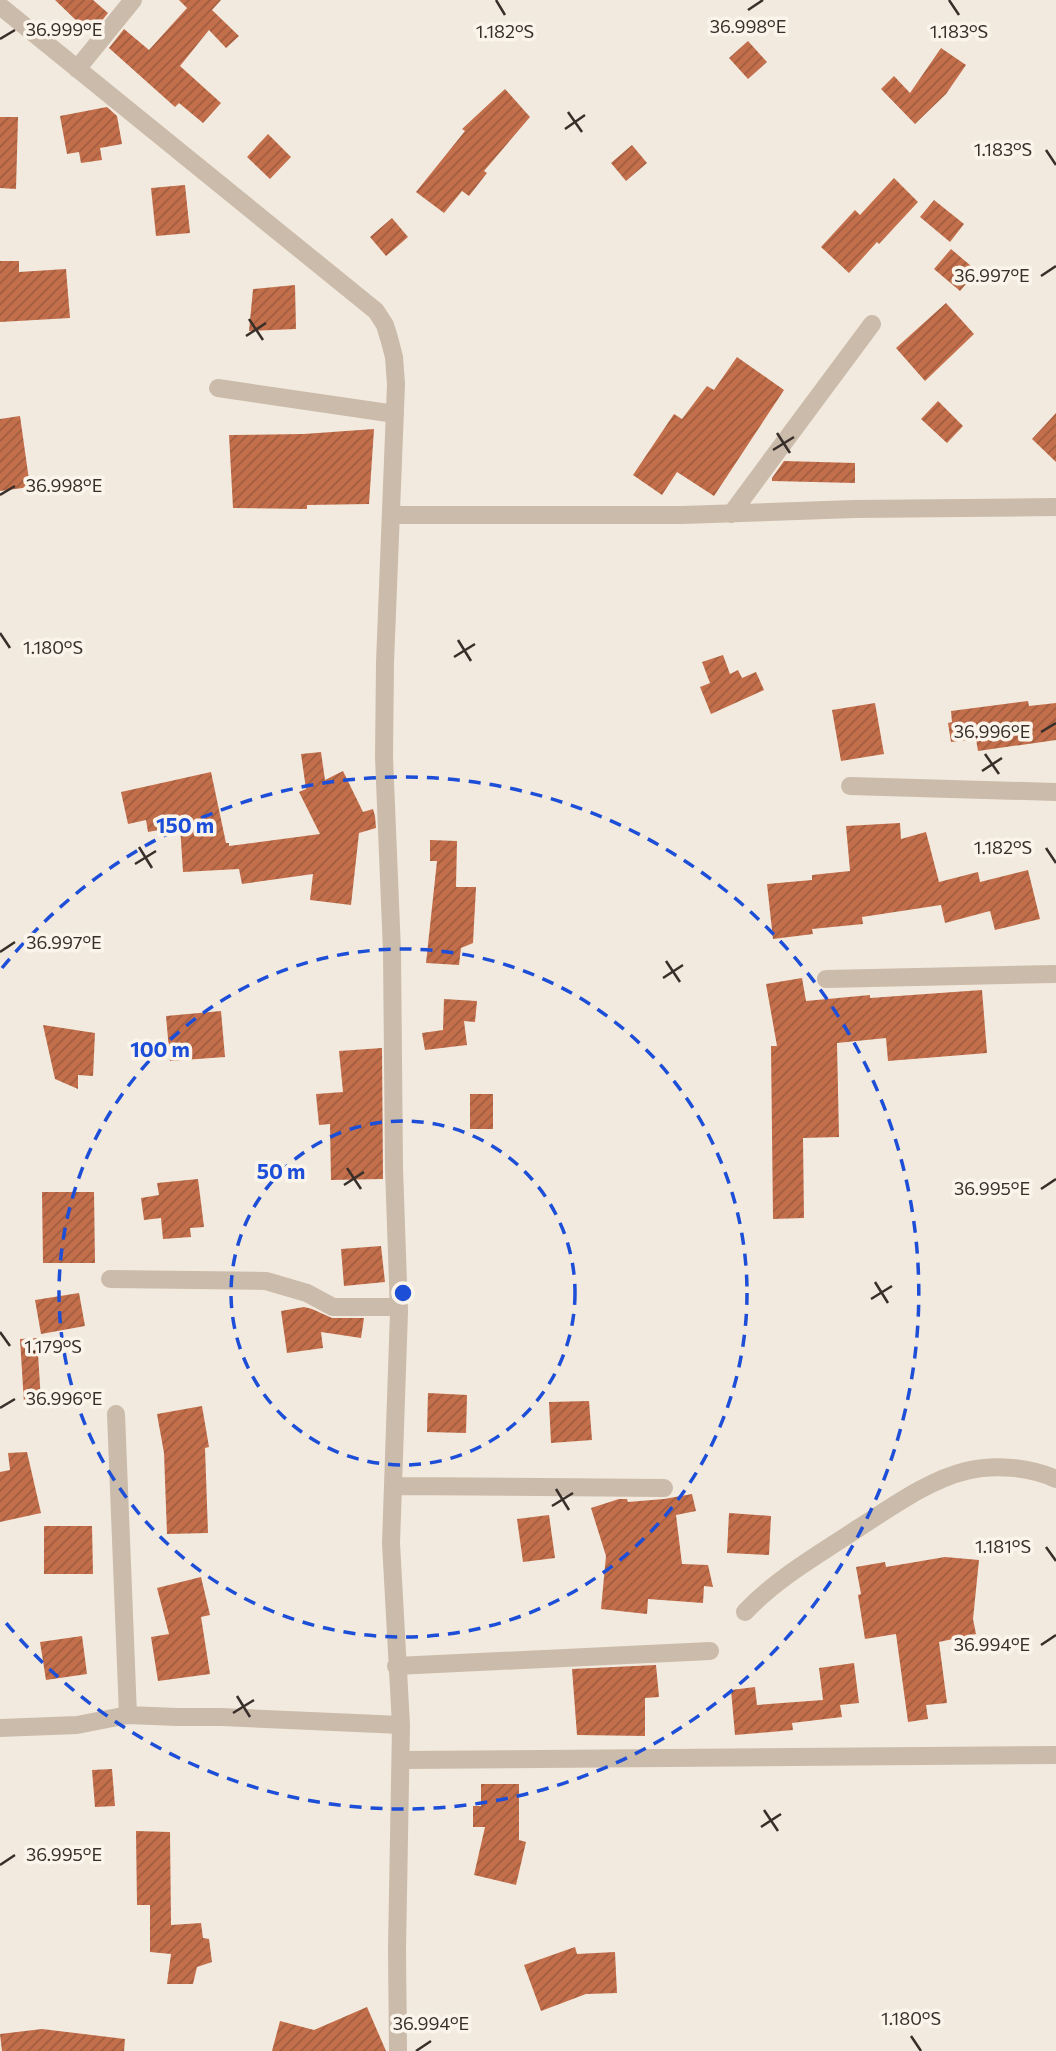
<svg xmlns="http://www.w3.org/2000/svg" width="1056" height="2051" viewBox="0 0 1056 2051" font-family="Commissioner,sans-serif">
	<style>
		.building { fill: url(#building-hatch) }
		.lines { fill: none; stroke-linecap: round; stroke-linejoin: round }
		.minor { stroke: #cbbbaa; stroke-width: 18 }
		.ticks { fill: none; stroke: #382f2a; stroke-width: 2.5 }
		.ring { fill: none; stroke: #1d4ed8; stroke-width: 3.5; stroke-dasharray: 12 9 }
		.ticks-label { font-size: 18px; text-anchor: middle; fill: #382f2a; stroke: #faf4eb; stroke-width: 7; stroke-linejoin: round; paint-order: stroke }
		.centre { fill: #1d4ed8; stroke: #faf4eb; stroke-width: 3.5 }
		.ring-label { font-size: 21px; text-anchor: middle; font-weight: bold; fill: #1d4ed8; stroke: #faf4eb; stroke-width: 7; stroke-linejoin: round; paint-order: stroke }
	</style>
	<defs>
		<pattern id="building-hatch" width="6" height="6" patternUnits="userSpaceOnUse" patternTransform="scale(1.75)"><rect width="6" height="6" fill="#c46f4b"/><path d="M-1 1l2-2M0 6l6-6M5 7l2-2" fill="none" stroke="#a05c3f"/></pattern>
	</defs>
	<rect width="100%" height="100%" fill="#f2eade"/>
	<path class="building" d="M 55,0 L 93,0 L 108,13 L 92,33 L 83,25 L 82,26 Z
		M 179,0 L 221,0 L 212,10 L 239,36 L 226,48 L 209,30 L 180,66 L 221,103 L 203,123 L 179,103 L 175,107 L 109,48 L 124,29 L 149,50 L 187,8 Z
		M 748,41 L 767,62 L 748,79 L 729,58 Z
		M 941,48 L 966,65 L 946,94 L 915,124 L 881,89 L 894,76 L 910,93 Z
		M 505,89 L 530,117 L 484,171 L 487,173 L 469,196 L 462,191 L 444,213 L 416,192 L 465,131 L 462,129 Z
		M 107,107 L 117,116 L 122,144 L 100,148 L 102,160 L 81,163 L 79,152 L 67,154 L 60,116 Z
		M 0,117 L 18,117 L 16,189 L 0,188 Z
		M 268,134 L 291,157 L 270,179 L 247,157 Z
		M 632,145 L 647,163 L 626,181 L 611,163 Z
		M 894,178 L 918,202 L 879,244 L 877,242 L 849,273 L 821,247 L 855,210 L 860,215 Z
		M 185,185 L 190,233 L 156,236 L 151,188 Z
		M 934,200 L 964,224 L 950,242 L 920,217 Z
		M 392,218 L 408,237 L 386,256 L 370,237 Z
		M 951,249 L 977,271 L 960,291 L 934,269 Z
		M 0,261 L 19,261 L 19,272 L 66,269 L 70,318 L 0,322 Z
		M 295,285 L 296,329 L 249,331 L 253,289 Z
		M 946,303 L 974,334 L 925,381 L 896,348 Z
		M 737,357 L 784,390 L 714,496 L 677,472 L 662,495 L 633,475 L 674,414 L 682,419 L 707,386 L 714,390 Z
		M 938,401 L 963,426 L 947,443 L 921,419 Z
		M 1056,413 L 1056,462 L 1032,439 Z
		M 20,416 L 30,487 L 0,491 L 0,419 Z
		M 374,429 L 369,504 L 307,505 L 307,509 L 233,508 L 229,435 L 304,434 Z
		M 784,461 L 855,463 L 855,483 L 772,481 L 772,478 Z
		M 723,655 L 730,674 L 738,670 L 742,678 L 756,672 L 764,690 L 711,714 L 700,687 L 710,683 L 702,662 Z
		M 1028,701 L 1029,706 L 1056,703 L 1056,740 L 978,751 L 976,739 L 951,742 L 948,723 L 952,722 L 951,711 Z
		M 875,703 L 884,754 L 841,761 L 832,710 Z
		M 321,752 L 325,780 L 343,771 L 363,812 L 373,809 L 375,816 L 376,828 L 359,833 L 351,905 L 310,900 L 313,874 L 242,884 L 239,869 L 183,872 L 180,826 L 148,832 L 146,820 L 128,824 L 121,792 L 211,772 L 226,843 L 229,843 L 229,846 L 320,834 L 299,792 L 306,789 L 301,754 Z
		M 900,823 L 901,839 L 926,832 L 939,882 L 978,872 L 980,882 L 1028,870 L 1040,919 L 995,930 L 990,911 L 945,923 L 941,905 L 862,917 L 863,924 L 812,929 L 813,934 L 773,939 L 767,884 L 812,880 L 812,875 L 850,871 L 846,826 Z
		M 430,840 L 457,841 L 456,887 L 476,887 L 473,943 L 461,948 L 459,965 L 426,963 L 437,861 L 430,861 Z
		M 802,978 L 806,1001 L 870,995 L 870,998 L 982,990 L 987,1053 L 888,1061 L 886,1038 L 837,1043 L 839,1137 L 803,1138 L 804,1218 L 773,1219 L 771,1046 L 777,1046 L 766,984 Z
		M 444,999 L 477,1001 L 475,1022 L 464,1021 L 467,1045 L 425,1050 L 422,1033 L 443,1030 Z
		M 221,1011 L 225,1057 L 170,1061 L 166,1016 Z
		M 43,1025 L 95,1033 L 93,1076 L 78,1075 L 78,1089 L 55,1079 Z
		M 382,1048 L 383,1179 L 331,1180 L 330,1124 L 319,1125 L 316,1094 L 343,1092 L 339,1051 Z
		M 470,1094 L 493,1094 L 493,1129 L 470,1129 Z
		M 198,1179 L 204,1227 L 190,1228 L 191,1237 L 163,1239 L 161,1218 L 144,1220 L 141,1198 L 159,1195 L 157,1183 Z
		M 42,1192 L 94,1192 L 95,1263 L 43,1263 Z
		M 381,1246 L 385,1282 L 344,1286 L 341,1249 Z
		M 79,1293 L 85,1326 L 41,1334 L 35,1300 Z
		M 304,1307 L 312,1309 L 332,1318 L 364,1318 L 361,1338 L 321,1332 L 323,1348 L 287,1353 L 281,1311 Z
		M 37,1338 L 41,1401 L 24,1403 L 20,1339 Z
		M 428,1393 L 467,1395 L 466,1433 L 427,1432 Z
		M 589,1401 L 592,1440 L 551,1443 L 549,1402 Z
		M 202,1406 L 209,1447 L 205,1448 L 208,1533 L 167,1534 L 164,1453 L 157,1414 Z
		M 27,1452 L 41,1513 L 0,1522 L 0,1472 L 10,1470 L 8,1453 Z
		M 692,1494 L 696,1511 L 676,1515 L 682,1564 L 708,1565 L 713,1587 L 704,1586 L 703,1603 L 648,1599 L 647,1614 L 601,1609 L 606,1556 L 591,1508 L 619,1499 L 627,1499 L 628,1502 L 664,1499 Z
		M 729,1513 L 771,1516 L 769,1555 L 727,1553 Z
		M 549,1515 L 555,1558 L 523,1562 L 517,1519 Z
		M 44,1526 L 92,1526 L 93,1574 L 44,1574 Z
		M 945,1557 L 979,1560 L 973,1619 L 976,1634 L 939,1642 L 947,1703 L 926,1705 L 928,1719 L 908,1722 L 896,1634 L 865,1639 L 858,1595 L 861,1594 L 856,1567 L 885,1562 L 886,1567 Z
		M 201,1577 L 210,1615 L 201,1617 L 210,1674 L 158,1681 L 151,1637 L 169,1634 L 157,1588 Z
		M 82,1636 L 87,1674 L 46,1680 L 40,1642 Z
		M 854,1663 L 859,1703 L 840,1705 L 842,1717 L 792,1723 L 793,1730 L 735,1735 L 731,1690 L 755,1687 L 757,1705 L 823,1700 L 819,1668 Z
		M 656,1665 L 659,1697 L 645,1698 L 645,1736 L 577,1735 L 572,1669 Z
		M 112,1769 L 115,1806 L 95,1807 L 92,1770 Z
		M 481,1784 L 519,1784 L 519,1840 L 526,1842 L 516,1885 L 474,1875 L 485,1827 L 473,1827 L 473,1806 L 481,1806 Z
		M 136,1831 L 170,1832 L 171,1925 L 201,1923 L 203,1938 L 209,1939 L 212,1962 L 197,1967 L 193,1984 L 167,1984 L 171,1954 L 150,1952 L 150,1905 L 137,1905 Z
		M 575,1947 L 577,1954 L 615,1952 L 617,1993 L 586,1994 L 541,2011 L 524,1965 Z
		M 367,2007 L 386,2051 L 272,2051 L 280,2021 L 314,2030 Z
		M 42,2029 L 125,2039 L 124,2051 L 2,2051 L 0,2034 Z"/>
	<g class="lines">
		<path class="minor" d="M 0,6 L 376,311 L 385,325 L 389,338 L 394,357 L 396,384 L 385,663 L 384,757 L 392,951 L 394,1168 L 399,1312 L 391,1543 L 401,1725 L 397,1950 L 398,2051
			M 77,69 L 133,0
			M 218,388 L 395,414
			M 731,514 L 872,324
			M 391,515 L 682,515 L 854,509 L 1056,507
			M 850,786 L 1056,792
			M 826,979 L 1056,974
			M 110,1279 L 266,1281 L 307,1293 L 333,1307 L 399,1307
			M 116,1414 L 128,1715
			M 394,1486 L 664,1488
			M 745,1612 C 777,1578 818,1555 857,1529 C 889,1509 928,1480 966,1471 C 995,1464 1029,1467 1056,1479
			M 396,1666 L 710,1651
			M 0,1728 L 77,1725 L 128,1715 L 177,1717 L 221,1717 L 401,1725
			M 401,1760 L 1056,1755"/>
	</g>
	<path class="ticks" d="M 496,0 L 505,15M 949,0 L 959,15M 748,10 L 763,0M 0,39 L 15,30M 568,112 L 582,132M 565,129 L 585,115M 1046,150 L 1056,165M 1041,276 L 1056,266M 249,319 L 263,340M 246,336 L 266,323M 777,433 L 790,453M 773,450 L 794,437M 0,495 L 15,486M 0,633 L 10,648M 458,640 L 471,661M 454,657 L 475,644M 1041,732 L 1056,723M 985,754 L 999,774M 982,771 L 1002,758M 139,847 L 152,868M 1046,848 L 1056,863M 135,864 L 156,851M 0,952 L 15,942M 666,961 L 680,982M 663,978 L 683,965M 347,1168 L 361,1189M 344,1185 L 364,1172M 1041,1189 L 1056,1179M 875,1282 L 888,1303M 871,1299 L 892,1286M 0,1332 L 10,1346M 0,1408 L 15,1399M 556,1489 L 569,1510M 552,1506 L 573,1493M 1046,1547 L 1056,1561M 1041,1645 L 1056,1635M 237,1696 L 250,1717M 233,1713 L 254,1700M 764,1810 L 778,1831M 761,1827 L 781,1814M 0,1865 L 15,1855M 911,2036 L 921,2051M 416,2051 L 431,2041"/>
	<g class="ring">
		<circle cx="403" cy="1293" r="172"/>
		<circle cx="403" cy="1293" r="344"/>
		<path d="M2 968A516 516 0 1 1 2 1618"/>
	</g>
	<g class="ticks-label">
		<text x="748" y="33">36.998°E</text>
		<text x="64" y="36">36.999°E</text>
		<text x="505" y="38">1.182°S</text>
		<text x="959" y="38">1.183°S</text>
		<text x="1003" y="156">1.183°S</text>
		<text x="992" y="282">36.997°E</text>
		<text x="64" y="492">36.998°E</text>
		<text x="53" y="654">1.180°S</text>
		<text x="992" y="738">36.996°E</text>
		<text x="1003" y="854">1.182°S</text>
		<text x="64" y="949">36.997°E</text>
		<text x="992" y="1195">36.995°E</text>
		<text x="53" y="1353">1.179°S</text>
		<text x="64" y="1405">36.996°E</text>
		<text x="1003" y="1553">1.181°S</text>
		<text x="992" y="1651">36.994°E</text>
		<text x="64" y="1861">36.995°E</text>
		<text x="911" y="2025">1.180°S</text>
		<text x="431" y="2030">36.994°E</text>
	</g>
	<circle cx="403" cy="1293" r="10" class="centre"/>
	<g class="ring-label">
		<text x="185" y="833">150 m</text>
		<text x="160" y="1057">100 m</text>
		<text x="281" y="1179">50 m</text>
	</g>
</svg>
